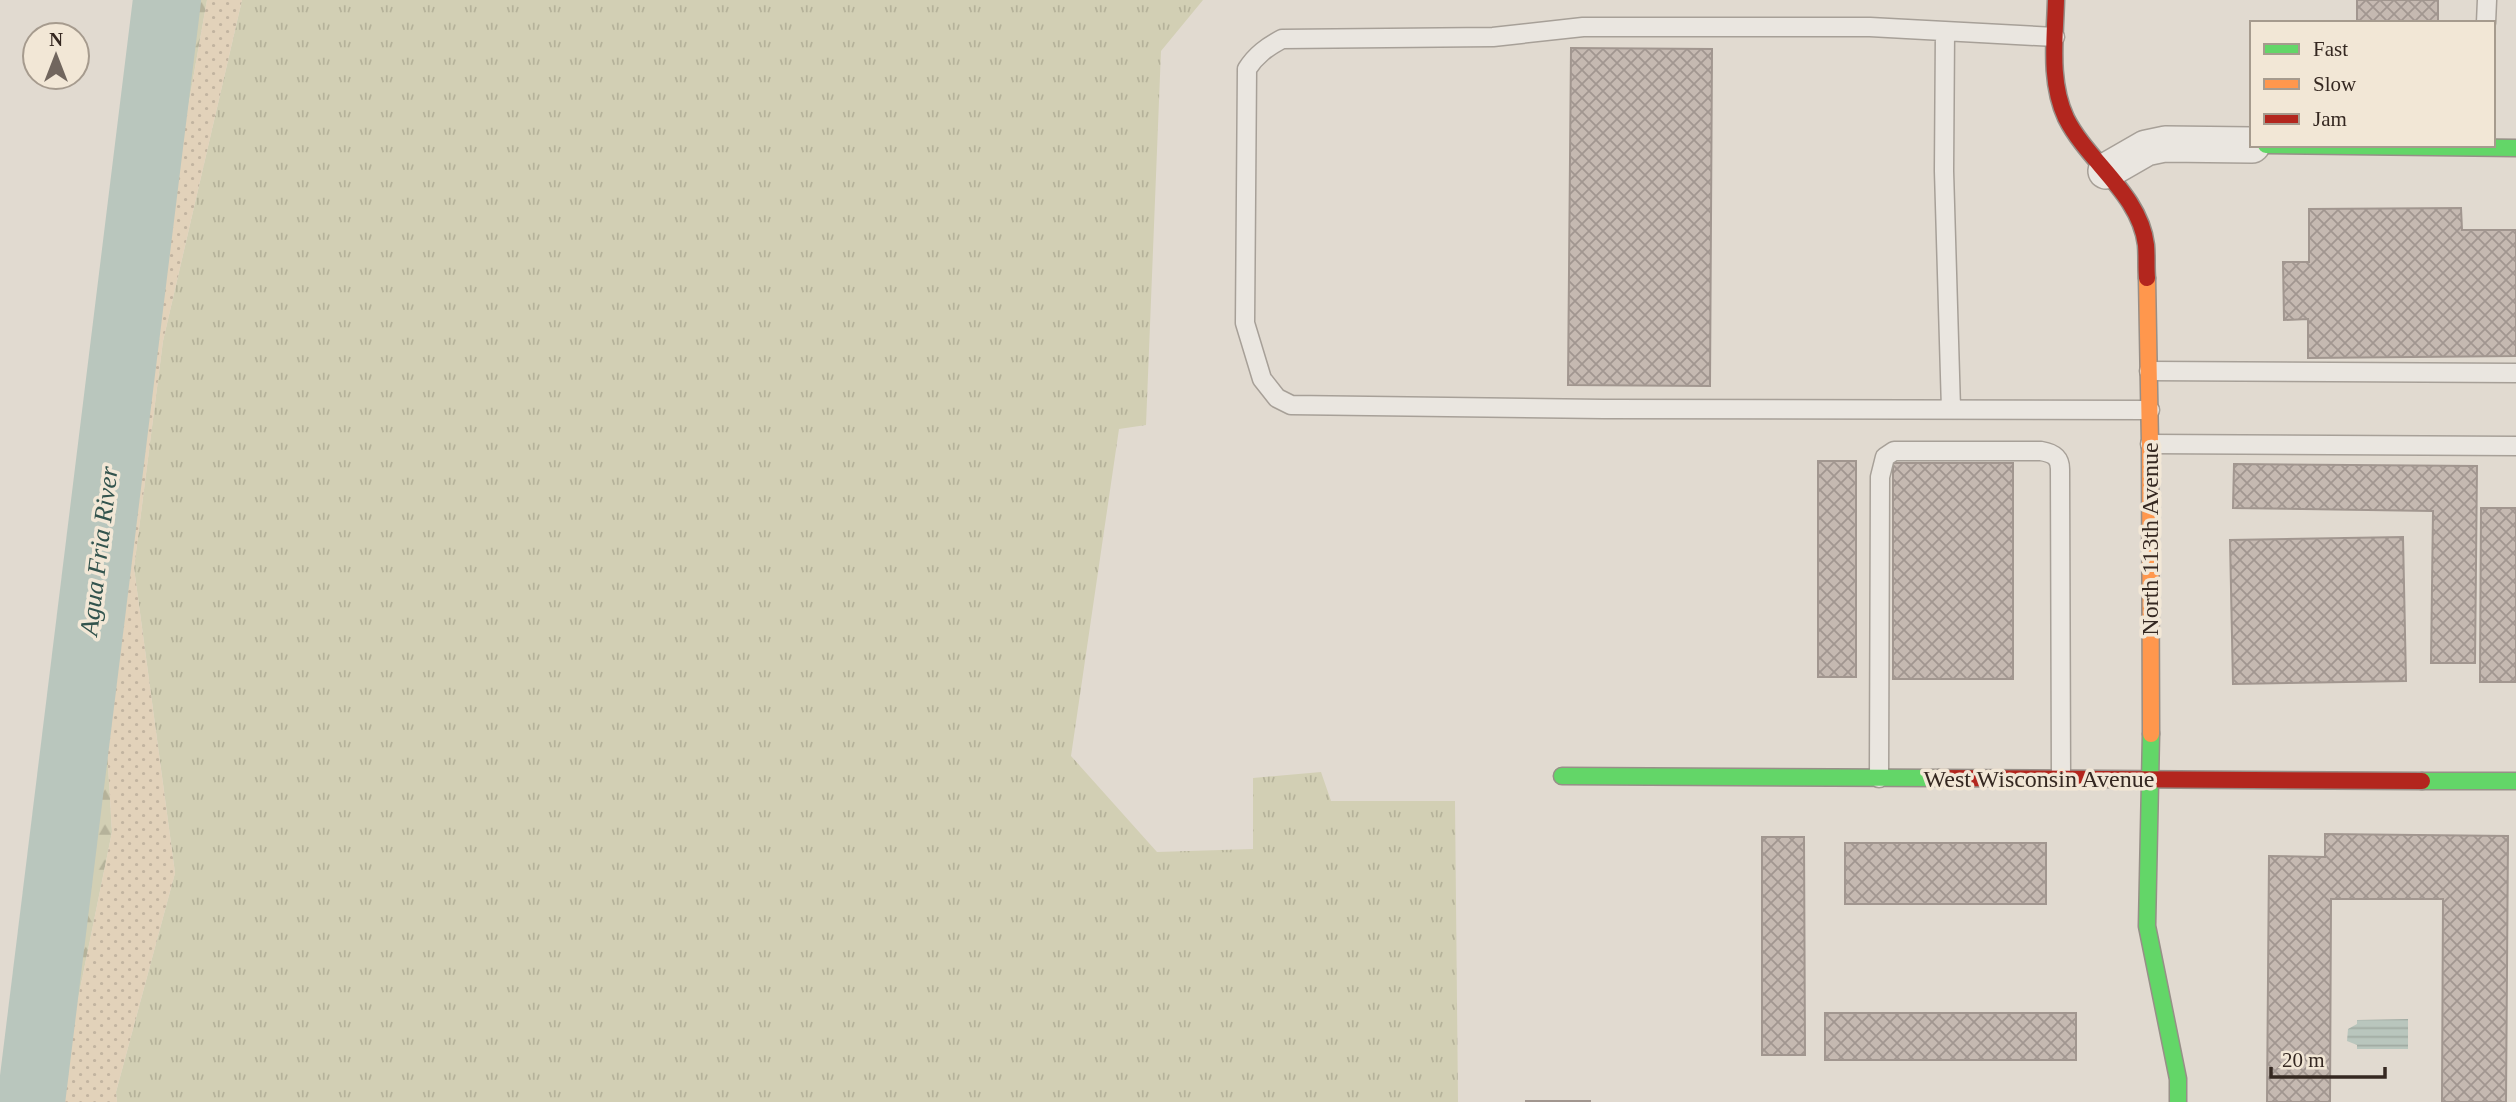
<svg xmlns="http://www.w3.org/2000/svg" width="2516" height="1102" viewBox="0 0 2516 1102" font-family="'Times New Roman',serif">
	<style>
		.grass { fill: url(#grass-tufts) }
		.forest { fill: url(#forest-firs) }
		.sand { fill: url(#sand-dots) }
		.water { fill: url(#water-rules) }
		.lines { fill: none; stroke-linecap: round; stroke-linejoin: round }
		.river { stroke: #b9c6bd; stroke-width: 68 }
		.building { fill: url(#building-cross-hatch); stroke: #a1968f; stroke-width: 2 }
		.lane-casing { stroke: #a7a098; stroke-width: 21 }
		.street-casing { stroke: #a7a098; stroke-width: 38 }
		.fast-casing { stroke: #978f88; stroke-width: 19 }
		.slow-casing { stroke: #978f88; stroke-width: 19 }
		.jam-casing { stroke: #978f88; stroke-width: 19 }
		.lane { stroke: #eae6e0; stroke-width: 18 }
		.street { stroke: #eae6e0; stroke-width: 35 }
		.fast { stroke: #63d668; stroke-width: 16 }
		.slow { stroke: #ff974d; stroke-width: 16 }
		.jam { stroke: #b3261e; stroke-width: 16 }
		.labels { text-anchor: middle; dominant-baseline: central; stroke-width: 7; stroke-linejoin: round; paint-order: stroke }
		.street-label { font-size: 24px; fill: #352821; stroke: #f2e7d6 }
		.water-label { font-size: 26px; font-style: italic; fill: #32534d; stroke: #f2e7d6 }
	</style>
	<defs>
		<pattern id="grass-tufts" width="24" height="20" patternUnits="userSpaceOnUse" patternTransform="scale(1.75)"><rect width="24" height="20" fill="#d2cfb4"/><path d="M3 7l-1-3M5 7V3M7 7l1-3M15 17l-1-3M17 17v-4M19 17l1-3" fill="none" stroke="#b5b29a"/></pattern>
		<pattern id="forest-firs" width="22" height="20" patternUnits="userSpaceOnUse" patternTransform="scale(1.75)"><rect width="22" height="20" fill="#d2cfb4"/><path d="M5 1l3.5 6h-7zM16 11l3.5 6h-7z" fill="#b5b29a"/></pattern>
		<pattern id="sand-dots" width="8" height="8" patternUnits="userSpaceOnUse" patternTransform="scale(1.75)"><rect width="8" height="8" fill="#e2d2ba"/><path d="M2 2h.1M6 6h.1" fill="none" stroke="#c2b4a0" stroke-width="1.8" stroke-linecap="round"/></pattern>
		<pattern id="water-rules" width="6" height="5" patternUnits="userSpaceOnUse" patternTransform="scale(1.75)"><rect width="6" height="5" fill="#b9c6bd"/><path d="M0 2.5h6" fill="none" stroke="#a0aaa2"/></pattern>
		<pattern id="building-cross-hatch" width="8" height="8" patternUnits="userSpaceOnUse" patternTransform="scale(1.75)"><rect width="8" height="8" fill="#c5b9b1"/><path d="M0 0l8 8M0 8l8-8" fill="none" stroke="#a19690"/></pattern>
	</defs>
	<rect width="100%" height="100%" fill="#e1dad0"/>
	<path class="grass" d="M 242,0 L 1203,0 L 1161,51 L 1146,425 L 1119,429 L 1071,756 L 1157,852 L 1253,849 L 1253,778 L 1321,772 L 1331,801 L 1455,801 L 1458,1102 L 117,1102 L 116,1092 L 175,873 L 134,568 L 163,341 Z"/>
	<path class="forest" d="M 171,0 L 207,0 L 153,305 L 134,228 Z
		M 97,581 L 112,832 L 57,1102 L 17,1102 L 32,949 L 80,793 Z"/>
	<path class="sand" d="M 207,0 L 242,0 L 163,341 L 134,568 L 175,873 L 116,1092 L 117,1102 L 57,1102 L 112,832 L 97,581 L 153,305 Z"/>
	<path class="water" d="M 2408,1019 L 2408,1049 L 2357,1049 L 2357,1045 L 2347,1041 L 2348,1029 L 2357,1024 L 2357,1020 Z"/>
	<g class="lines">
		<path class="river" d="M 31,1102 L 167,0"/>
	</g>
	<path class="building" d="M 2357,0 L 2438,0 L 2438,23 L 2357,23 Z
		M 1571,48 L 1712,49 L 1710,386 L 1568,385 Z
		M 2461,208 L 2462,230 L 2516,230 L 2516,356 L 2308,358 L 2308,319 L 2284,320 L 2283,262 L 2309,262 L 2309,209 Z
		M 1818,461 L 1856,461 L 1856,677 L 1818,677 Z
		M 1893,463 L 2013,463 L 2013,679 L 1893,679 Z
		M 2234,464 L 2477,466 L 2475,663 L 2431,663 L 2433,511 L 2233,508 Z
		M 2481,508 L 2516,508 L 2516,682 L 2480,682 Z
		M 2403,537 L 2406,681 L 2233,684 L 2230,540 Z
		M 2325,834 L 2508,836 L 2506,1102 L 2442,1102 L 2443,899 L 2331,899 L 2330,1102 L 2267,1102 L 2269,856 L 2325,857 Z
		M 1762,837 L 1804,837 L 1805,1055 L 1762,1055 Z
		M 1845,843 L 2046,843 L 2046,904 L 1845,904 Z
		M 1825,1013 L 2076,1013 L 2076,1060 L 1825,1060 Z
		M 1526,1101 L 1590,1101 L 1590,1102 L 1526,1102 Z"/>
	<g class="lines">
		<defs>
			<path id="lane" d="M 2486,23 L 2487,0
				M 1945,31 L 1944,171 L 1951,409
				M 2055,37 L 1870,27 L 1583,27 L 1493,37 L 1282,39 C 1267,47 1256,55 1247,69 L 1245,323 L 1262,379 L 1277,398 L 1291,405 L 1604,409 L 2150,410
				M 2149,371 L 2516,373
				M 2150,444 L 2516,446
				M 1879,778 L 1880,477 L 1885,457 L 1894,451 L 2041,451 C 2053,453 2060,457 2060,469 L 2061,779"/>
			<path id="street" d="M 2106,171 L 2146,148 L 2165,144 L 2252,145"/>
			<path id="fast" d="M 2266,145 L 2516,148
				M 2151,734 L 2147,926 L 2178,1079 L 2178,1102
				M 1562,776 L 1939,778
				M 2422,781 L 2516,781"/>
			<path id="slow" d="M 2147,278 L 2150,444 L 2151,734"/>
			<path id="jam" d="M 2056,0 C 2055,39 2049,82 2066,118 C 2088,162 2140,194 2146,245 C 2147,256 2146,267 2147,278
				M 1939,778 L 2422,781"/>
		</defs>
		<use href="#lane" class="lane-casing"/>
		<use href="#street" class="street-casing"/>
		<use href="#fast" class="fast-casing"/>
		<use href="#slow" class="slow-casing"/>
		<use href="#jam" class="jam-casing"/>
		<use href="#lane" class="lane"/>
		<use href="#street" class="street"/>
		<use href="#fast" class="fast"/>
		<use href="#slow" class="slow"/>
		<use href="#jam" class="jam"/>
	</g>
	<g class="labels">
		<g class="street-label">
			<text transform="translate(2150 539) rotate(-90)">North 113th Avenue</text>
			<text x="2039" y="779">West Wisconsin Avenue</text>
		</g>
		<g class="water-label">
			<text transform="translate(99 551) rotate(-83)">Agua Fria River</text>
		</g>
	</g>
	<rect x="2250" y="21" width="245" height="126" fill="#f2e7d6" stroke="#a69b8e" stroke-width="2"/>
	<rect x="2264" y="44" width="35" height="10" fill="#63d668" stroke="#a69b8e" stroke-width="2"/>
	<text x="2313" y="56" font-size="21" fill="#352821">Fast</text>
	<rect x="2264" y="79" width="35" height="10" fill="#ff974d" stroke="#a69b8e" stroke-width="2"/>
	<text x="2313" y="91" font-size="21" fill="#352821">Slow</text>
	<rect x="2264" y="114" width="35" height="10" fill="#b3261e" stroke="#a69b8e" stroke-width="2"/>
	<text x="2313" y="126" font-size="21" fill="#352821">Jam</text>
	<g transform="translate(56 56)"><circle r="33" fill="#f2e7d6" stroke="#a69b8e" stroke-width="2"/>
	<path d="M0-5L12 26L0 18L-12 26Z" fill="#71665e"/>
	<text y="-10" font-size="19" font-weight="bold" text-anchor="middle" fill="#352821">N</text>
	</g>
	<path d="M2271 1067v10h114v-10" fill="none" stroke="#352821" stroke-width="3.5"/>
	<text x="2282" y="1067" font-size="21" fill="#352821" stroke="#f2e7d6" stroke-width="5" paint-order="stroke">20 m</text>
</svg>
